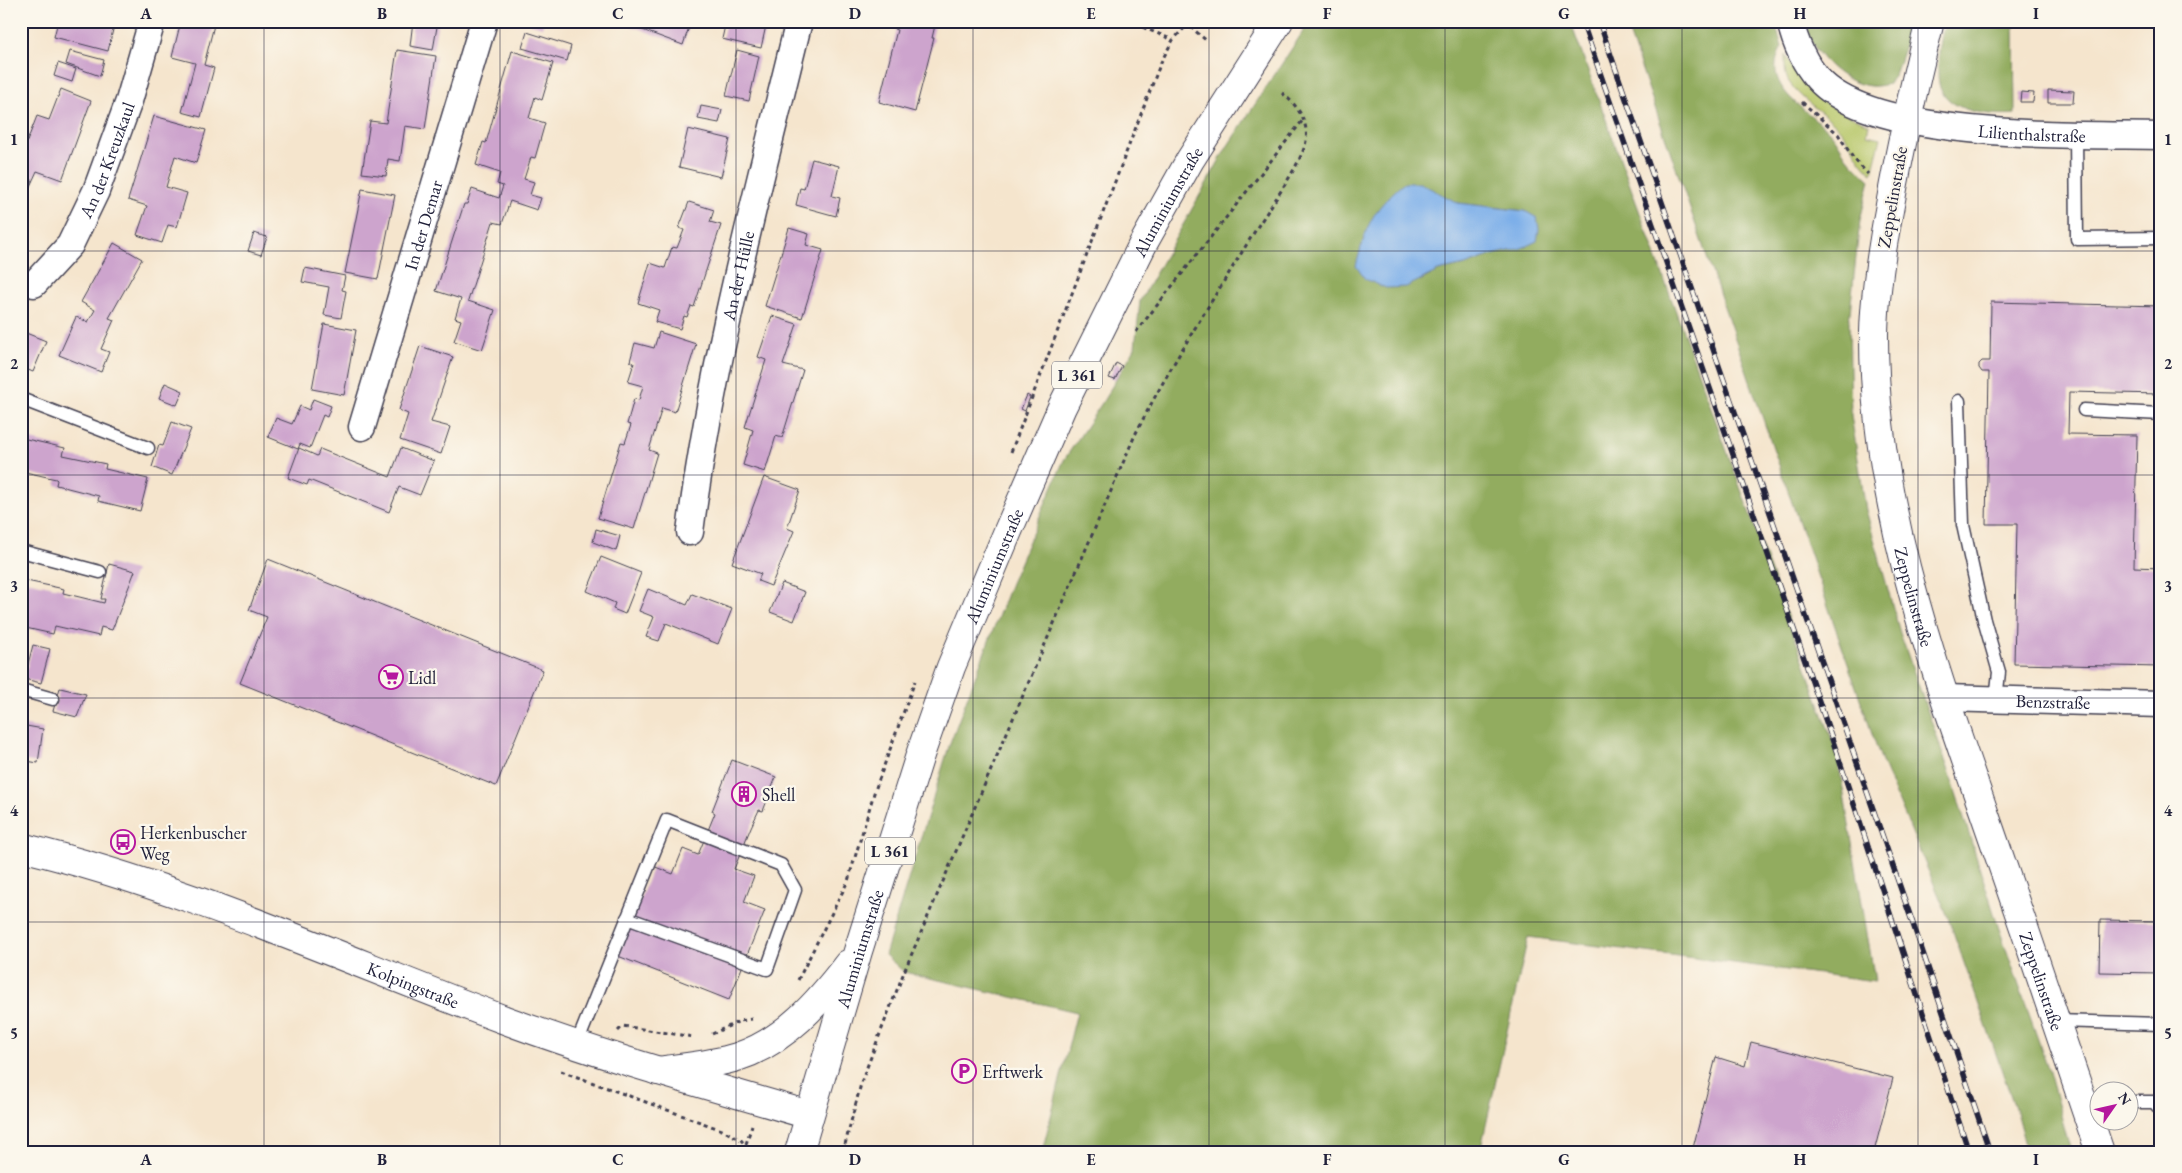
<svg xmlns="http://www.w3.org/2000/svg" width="2182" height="1173" viewBox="0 0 2182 1173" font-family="'EB Garamond',serif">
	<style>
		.green { fill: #b8c76a; stroke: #6d7452 }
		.forest { fill: #92ac5e; stroke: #5a674c; fill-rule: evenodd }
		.water { fill: #7dafe9; stroke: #506892 }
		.building { fill: #cda4cd }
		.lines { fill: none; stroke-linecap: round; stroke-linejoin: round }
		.lane-casing { stroke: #423f51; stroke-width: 15 }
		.street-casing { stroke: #423f51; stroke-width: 29 }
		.secondary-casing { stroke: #423f51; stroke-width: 30 }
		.primary-casing { stroke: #423f51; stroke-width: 30 }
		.path { stroke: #423f51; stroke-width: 3; stroke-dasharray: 4 4; stroke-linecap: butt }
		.lane { stroke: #fff; stroke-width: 12 }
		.street { stroke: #fff; stroke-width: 26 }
		.secondary { stroke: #fff; stroke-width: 28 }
		.primary { stroke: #fff; stroke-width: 28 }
		.rail-casing { stroke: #22223b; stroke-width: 5.5 }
		.rail { stroke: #fbf7ec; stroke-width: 4; stroke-dasharray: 11; stroke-linecap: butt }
		.grid { fill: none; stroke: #22223b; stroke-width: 1; stroke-opacity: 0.55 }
		.labels { text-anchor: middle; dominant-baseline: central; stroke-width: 4.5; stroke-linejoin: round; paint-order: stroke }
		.shield { fill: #fbf7ec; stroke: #636270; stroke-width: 1 }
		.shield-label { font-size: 16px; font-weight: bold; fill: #22223b }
		.street-label { font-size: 18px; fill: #22223b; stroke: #fbf7ec }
		.poi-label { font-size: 18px; fill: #22223b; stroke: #fbf7ec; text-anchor: start }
		.neatline { fill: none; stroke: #22223b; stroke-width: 2 }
		.grid-label { font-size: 16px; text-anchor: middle; font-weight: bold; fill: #22223b }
	</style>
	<rect width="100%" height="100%" fill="#fbf7ec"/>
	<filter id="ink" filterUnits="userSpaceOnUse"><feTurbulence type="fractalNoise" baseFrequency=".02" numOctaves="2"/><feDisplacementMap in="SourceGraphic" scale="10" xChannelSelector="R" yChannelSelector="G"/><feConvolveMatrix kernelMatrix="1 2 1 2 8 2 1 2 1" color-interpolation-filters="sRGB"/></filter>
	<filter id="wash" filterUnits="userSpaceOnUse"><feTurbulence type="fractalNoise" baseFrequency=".0096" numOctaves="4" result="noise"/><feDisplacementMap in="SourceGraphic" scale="20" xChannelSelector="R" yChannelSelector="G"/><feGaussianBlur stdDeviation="1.12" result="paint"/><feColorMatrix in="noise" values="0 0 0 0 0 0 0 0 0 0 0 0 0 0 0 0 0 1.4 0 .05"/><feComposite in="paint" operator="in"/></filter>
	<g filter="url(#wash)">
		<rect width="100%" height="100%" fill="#f5e5cd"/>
		<path class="green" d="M 1785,55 C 1810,100 1825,104 1869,124 L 1867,135 L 1881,138 L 1872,173 C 1858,162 1853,146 1842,132 C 1827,113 1803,103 1789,82 C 1784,74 1785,64 1785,55 Z"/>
		<path class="forest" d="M 1310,21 L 1570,21 L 1837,753 L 1875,981 L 1528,937 L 1480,1152 L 1042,1152 L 1077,1012 L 904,972 L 885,955 L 950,743 L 1011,583 L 1064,460 L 1102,403 L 1135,348 L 1140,301 L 1227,147 ZM 1440,195 L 1458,203 L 1525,211 L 1492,255 L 1465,265 L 1438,271 L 1420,281 Z
			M 1625,21 L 1771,21 L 1777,30 L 1782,47 C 1759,86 1805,108 1829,131 C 1836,138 1840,147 1846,156 C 1853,165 1861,172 1870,180 L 1860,220 L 1849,322 L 1851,415 L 1866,510 L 1900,633 L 1950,774 L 1998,926 L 2048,1068 L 2071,1152 L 2027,1152 L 2015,1108 L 1948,917 L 1882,762 Z
			M 1804,21 L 1913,21 L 1896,72 L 1889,84 C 1883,85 1875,87 1870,86 C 1838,82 1810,51 1804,21 Z
			M 1945,21 L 2014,21 L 2015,114 C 1992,116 1953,113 1941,90 C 1934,75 1941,37 1945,21 Z"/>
		<path class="water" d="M 1404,183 L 1420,183 L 1458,203 L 1525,211 L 1537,218 L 1539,229 L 1537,241 L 1522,248 L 1492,255 L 1465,265 L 1438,271 L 1406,287 L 1386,288 L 1365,279 L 1356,266 C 1367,225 1370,212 1404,183 Z"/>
		<g id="blocks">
			<path class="building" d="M 58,21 L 115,21 L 108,51 L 54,37 Z
				M 181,21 L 215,21 L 204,65 L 214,68 L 201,117 L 182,112 L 195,63 L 172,57 Z
				M 413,21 L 438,21 L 433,50 L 410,46 Z
				M 522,21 L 544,21 L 542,27 Z
				M 618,21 L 691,21 L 683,45 Z
				M 726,21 L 767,21 L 761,48 L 722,39 Z
				M 896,21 L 936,21 L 932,38 L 934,38 L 915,112 L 879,102 L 897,30 L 894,29 Z
				M 527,32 L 571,46 L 567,61 L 522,48 Z
				M 397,50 L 436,56 L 425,129 L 405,126 L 400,161 L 388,159 L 386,176 L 362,173 L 370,121 L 386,123 Z
				M 737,50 L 759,56 L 749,101 L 726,96 Z
				M 70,51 L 104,60 L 100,76 L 66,64 Z
				M 512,51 L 553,63 L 542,100 L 535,97 L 529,118 L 545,123 L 535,158 L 531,157 L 524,179 L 534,182 L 530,195 L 541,198 L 537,210 L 510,201 L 502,224 L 493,222 L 468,301 L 495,310 L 482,350 L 454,341 L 461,320 L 455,318 L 461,299 L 436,291 L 464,204 L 467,204 L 472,189 L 499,198 L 503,186 L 497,184 L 500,173 L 476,165 L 483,142 L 486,143 Z
				M 58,63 L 76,69 L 72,82 L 54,76 Z
				M 61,89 L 91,101 L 62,180 L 37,171 L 21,206 L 21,142 L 26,144 L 37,116 L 49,120 Z
				M 2048,90 L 2074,91 L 2073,103 L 2048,103 Z
				M 2021,92 L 2034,93 L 2033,102 L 2020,102 Z
				M 701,106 L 722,110 L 719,123 L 698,119 Z
				M 154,116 L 206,130 L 196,163 L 175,156 L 166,187 L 187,193 L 177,227 L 168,225 L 162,243 L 137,235 L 147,206 L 128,200 Z
				M 688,129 L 730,139 L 721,177 L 679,167 Z
				M 812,159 L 839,166 L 832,196 L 840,198 L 836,216 L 796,205 L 800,188 L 804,189 Z
				M 362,189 L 395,195 L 378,279 L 345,273 Z
				M 689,202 L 714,210 L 710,222 L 721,225 L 694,307 L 691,306 L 687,317 L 684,316 L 680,329 L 655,322 L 659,310 L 638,303 L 650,263 L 665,268 L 672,247 L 677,248 L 684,230 L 679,228 Z
				M 789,228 L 809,234 L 806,245 L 823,250 L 802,318 L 765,306 Z
				M 254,233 L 267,237 L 261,255 L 248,251 Z
				M 114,243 L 142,259 L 109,318 L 114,320 L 101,349 L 109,352 L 101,372 L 59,355 L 76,317 L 88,322 L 95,310 L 81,302 Z
				M 305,268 L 345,276 L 342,290 L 346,291 L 341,318 L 324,315 L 329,287 L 302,282 Z
				M 1991,302 L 2161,306 L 2161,394 L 2069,392 L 2068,434 L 2137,435 L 2134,567 L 2161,568 L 2161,667 L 2014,664 L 2017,524 L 1986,524 L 1989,372 L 1982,372 L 1979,368 L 1979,364 L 1982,361 L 1990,361 Z
				M 772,316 L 797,324 L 783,365 L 803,370 L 782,438 L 776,436 L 765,472 L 743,465 L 753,430 L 745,427 L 766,360 L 758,357 Z
				M 324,324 L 356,330 L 344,395 L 312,389 Z
				M 21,331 L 46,341 L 33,372 L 21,367 Z
				M 659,332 L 696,344 L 675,412 L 662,408 L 649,450 L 657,453 L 634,529 L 598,518 L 621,442 L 625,443 L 631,425 L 627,424 L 634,399 L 639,400 L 643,386 L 628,382 L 634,363 L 630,361 L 635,343 L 654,348 Z
				M 420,346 L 453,357 L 431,422 L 450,427 L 441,454 L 400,440 L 408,414 L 399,410 Z
				M 1116,363 L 1122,366 L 1115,380 L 1109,378 Z
				M 165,383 L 183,391 L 177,405 L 159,398 Z
				M 1027,395 L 1030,397 L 1025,411 L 1021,409 Z
				M 313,399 L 331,406 L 327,417 L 323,415 L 310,448 L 300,444 L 298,449 L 268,437 L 276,418 L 292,424 L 300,406 L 309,410 Z
				M 172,422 L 191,429 L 172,475 L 152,467 L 159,445 L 163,446 Z
				M 22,438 L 65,448 L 63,455 L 106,464 L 105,469 L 148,479 L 140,511 L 98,501 L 99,496 L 56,485 L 57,480 L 56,479 L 21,471 Z
				M 299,448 L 317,456 L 320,449 L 390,477 L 401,448 L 434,461 L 420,495 L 399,487 L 389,512 L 309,480 L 307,485 L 288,478 Z
				M 764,477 L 800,490 L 787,528 L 794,531 L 771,586 L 758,581 L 761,574 L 732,563 Z
				M 596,529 L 620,536 L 616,551 L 593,542 Z
				M 601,557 L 641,573 L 625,614 L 613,609 L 615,603 L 587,591 Z
				M 268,559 L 543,670 L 496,786 L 240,683 L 267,617 L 249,610 Z
				M 109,564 L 135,571 L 112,630 L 101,627 L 99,636 L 55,626 L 53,634 L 21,627 L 21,574 L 23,575 L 22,580 L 64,589 L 63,593 L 104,603 L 105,599 L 101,599 Z
				M 782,583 L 805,592 L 794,621 L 770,612 Z
				M 648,589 L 687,605 L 692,594 L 732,609 L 718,644 L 666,623 L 659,641 L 646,637 L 654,617 L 639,611 Z
				M 33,645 L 50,649 L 41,683 L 24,679 Z
				M 60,688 L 86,694 L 77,717 L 53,711 Z
				M 21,725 L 43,729 L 38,763 L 21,760 Z
				M 732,760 L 776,777 L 763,811 L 759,810 L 751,827 L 734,869 L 754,876 L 744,902 L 765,910 L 729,1000 L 618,956 L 653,866 L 673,874 L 683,849 L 698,855 L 715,813 L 712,811 Z
				M 2100,920 L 2161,921 L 2161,973 L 2099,972 Z
				M 1751,1042 L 1893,1078 L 1874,1152 L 1692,1152 L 1716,1057 L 1745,1066 Z
				M 2158,1042 L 2161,1042 L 2161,1062 L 2158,1062 Z"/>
		</g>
	</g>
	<g filter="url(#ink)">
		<use href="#blocks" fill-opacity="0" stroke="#423f51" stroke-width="1"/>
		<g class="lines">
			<defs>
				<path id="lane" d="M 2076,134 L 2077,239 L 2161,238
					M 21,399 L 148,448
					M 1959,401 L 1963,525 L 1984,620 L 1999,672 L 1996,700
					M 2084,410 L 2161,414
					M 21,551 L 100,572
					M 21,690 L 53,699
					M 2056,1021 L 2161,1024
					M 576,1046 L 667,820 L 781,865 L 795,890 L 767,969 L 627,918
					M 2130,1102 L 2154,1102 L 2161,1110"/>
				<g id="street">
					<path id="s1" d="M 1790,21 C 1795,42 1804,63 1818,79 C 1873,141 2080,134 2161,136"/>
					<path id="s2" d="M 34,284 L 70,245 L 96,191 L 129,101 L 152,21"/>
					<path id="s3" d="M 362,427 L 484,21"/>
					<path id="s4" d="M 690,532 C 712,360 758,190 799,21"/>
					<path id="s5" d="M 1945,698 L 2161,704"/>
				</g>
				<g id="secondary">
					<path id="s6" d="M 1930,21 C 1915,82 1901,143 1890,205 C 1882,247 1875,290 1874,333 C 1873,501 1932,662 1986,818 C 2025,929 2062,1040 2100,1152"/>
					<path id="s7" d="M 21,847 C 189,888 345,960 505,1020 C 605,1057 707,1085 809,1115"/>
				</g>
				<g id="primary">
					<path d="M 657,1071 C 683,1067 712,1065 737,1057 C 784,1042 819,1002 848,964"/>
					<path id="s8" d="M 799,1152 L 858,951 L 921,752 L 951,667 L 1008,531 L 1062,407 L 1143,244 L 1190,160 L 1279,21"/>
				</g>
			</defs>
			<use href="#lane" class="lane-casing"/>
			<use href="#street" class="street-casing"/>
			<use href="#secondary" class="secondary-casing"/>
			<use href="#primary" class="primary-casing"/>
			<path class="path" d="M 1128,21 L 1173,40
				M 1184,21 L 1208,42
				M 1802,102 L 1838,134 L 1853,158 L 1868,174
				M 1136,332 L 1303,120
				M 1011,452 L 1161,62 L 1173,40 L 1187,25
				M 798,980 L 848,881 L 874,793 L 915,681
				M 618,1031 L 623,1026 L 693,1037
				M 712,1034 L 740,1021 L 752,1019
				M 561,1071 L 722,1130 L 740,1139 L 752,1152
				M 746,1144 L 752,1125
				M 843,1152 L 862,1080 L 904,972 L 1135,435 C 1171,363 1216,295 1258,226 C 1270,207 1303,161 1306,141 C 1309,121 1296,104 1282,93"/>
			<use href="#lane" class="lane"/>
			<use href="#street" class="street"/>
			<use href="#secondary" class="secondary"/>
			<use href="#primary" class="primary"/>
			<defs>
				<path id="rail" d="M 1582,21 L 1837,753 L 1969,1152
					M 1599,21 L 1920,944 L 1990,1152"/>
			</defs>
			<use href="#rail" class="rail-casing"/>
			<use href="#rail" class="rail"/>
		</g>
	</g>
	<path class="grid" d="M 264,21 L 264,1152M 500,21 L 500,1152M 736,21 L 736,1152M 973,21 L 973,1152M 1209,21 L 1209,1152M 1445,21 L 1445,1152M 1682,21 L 1682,1152M 1918,21 L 1918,1152M 21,251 L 2161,251M 21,475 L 2161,475M 21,698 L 2161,698M 21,922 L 2161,922"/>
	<defs>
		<symbol id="supermarket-ring" viewBox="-11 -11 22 22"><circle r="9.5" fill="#fbf7ec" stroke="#b5179e" stroke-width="1.5"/><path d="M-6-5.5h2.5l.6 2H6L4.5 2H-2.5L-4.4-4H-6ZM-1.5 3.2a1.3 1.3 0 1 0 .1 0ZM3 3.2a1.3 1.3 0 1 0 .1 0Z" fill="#b5179e"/></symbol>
		<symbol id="building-ring" viewBox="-11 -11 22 22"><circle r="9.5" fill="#fbf7ec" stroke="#b5179e" stroke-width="1.5"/><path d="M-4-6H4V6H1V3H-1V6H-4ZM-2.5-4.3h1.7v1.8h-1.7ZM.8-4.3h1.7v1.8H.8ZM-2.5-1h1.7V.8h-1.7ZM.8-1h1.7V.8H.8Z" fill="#b5179e"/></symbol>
		<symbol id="bus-ring" viewBox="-11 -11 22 22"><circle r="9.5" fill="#fbf7ec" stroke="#b5179e" stroke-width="1.5"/><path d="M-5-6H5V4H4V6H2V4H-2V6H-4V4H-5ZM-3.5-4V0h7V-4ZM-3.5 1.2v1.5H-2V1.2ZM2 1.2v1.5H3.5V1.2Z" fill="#b5179e"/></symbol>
		<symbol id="parking-ring" viewBox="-11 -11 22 22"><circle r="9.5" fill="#fbf7ec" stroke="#b5179e" stroke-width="1.5"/><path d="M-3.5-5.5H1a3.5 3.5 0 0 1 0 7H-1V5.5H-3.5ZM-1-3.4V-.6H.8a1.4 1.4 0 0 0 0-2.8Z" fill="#b5179e"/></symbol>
	</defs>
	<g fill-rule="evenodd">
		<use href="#supermarket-ring" x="377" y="663" width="28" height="28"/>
		<use href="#building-ring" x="730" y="780" width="28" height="28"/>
		<use href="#bus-ring" x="109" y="828" width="28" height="28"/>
		<use href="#parking-ring" x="950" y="1057" width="28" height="28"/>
	</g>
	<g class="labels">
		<g class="shield">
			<rect x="1052" y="361.5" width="50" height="27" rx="4"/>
			<rect x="865" y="837.5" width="50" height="27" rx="4"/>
		</g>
		<g class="shield-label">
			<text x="1077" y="375">L 361</text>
			<text x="890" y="851">L 361</text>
		</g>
		<g class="street-label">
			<text stroke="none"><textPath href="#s1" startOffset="290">Lilienthalstraße</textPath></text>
			<text stroke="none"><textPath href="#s2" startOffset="146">An der Kreuzkaul</textPath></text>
			<text transform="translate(1892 197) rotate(-80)">Zeppelinstraße</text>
			<text stroke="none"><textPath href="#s8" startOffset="1022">Aluminiumstraße</textPath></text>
			<text stroke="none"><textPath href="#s3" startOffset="211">In der Demar</textPath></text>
			<text stroke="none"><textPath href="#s4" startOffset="261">An der Hülle</textPath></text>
			<text stroke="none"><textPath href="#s8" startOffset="618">Aluminiumstraße</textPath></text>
			<text stroke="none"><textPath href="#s6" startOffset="585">Zeppelinstraße</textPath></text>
			<text stroke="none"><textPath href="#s5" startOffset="108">Benzstraße</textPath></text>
			<text stroke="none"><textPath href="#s8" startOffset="212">Aluminiumstraße</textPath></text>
			<text stroke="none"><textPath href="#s6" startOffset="990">Zeppelinstraße</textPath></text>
			<text stroke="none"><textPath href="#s7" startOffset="416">Kolpingstraße</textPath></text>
		</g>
		<g class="poi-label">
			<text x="408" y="677">Lidl</text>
			<text x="762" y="794">Shell</text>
			<text x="140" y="832">Herkenbuscher<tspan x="140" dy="21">Weg</tspan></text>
			<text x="982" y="1071">Erftwerk</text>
		</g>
	</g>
	<rect width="2182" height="1173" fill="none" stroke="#fbf7ec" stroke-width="55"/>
	<g transform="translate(2114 1106) rotate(56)"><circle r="24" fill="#fbf7ec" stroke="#a4a2a5"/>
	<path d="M0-4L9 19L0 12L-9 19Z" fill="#b5179e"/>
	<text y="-8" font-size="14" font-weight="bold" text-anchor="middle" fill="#22223b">N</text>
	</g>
	<rect x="28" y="28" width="2126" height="1118" class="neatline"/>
	<g class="grid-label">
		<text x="146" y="19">A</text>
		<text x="382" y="19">B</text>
		<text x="618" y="19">C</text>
		<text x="855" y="19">D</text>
		<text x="1091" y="19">E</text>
		<text x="1327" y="19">F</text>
		<text x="1564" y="19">G</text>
		<text x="1800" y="19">H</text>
		<text x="2036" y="19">I</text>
		<text x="14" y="145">1</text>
		<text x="2168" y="145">1</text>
		<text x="14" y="369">2</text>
		<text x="2168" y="369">2</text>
		<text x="14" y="592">3</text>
		<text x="2168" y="592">3</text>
		<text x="14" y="816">4</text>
		<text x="2168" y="816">4</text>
		<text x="14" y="1039">5</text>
		<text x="2168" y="1039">5</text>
		<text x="146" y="1165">A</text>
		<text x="382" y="1165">B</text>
		<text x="618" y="1165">C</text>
		<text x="855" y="1165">D</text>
		<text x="1091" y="1165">E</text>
		<text x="1327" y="1165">F</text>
		<text x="1564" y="1165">G</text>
		<text x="1800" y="1165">H</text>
		<text x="2036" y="1165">I</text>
	</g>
</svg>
